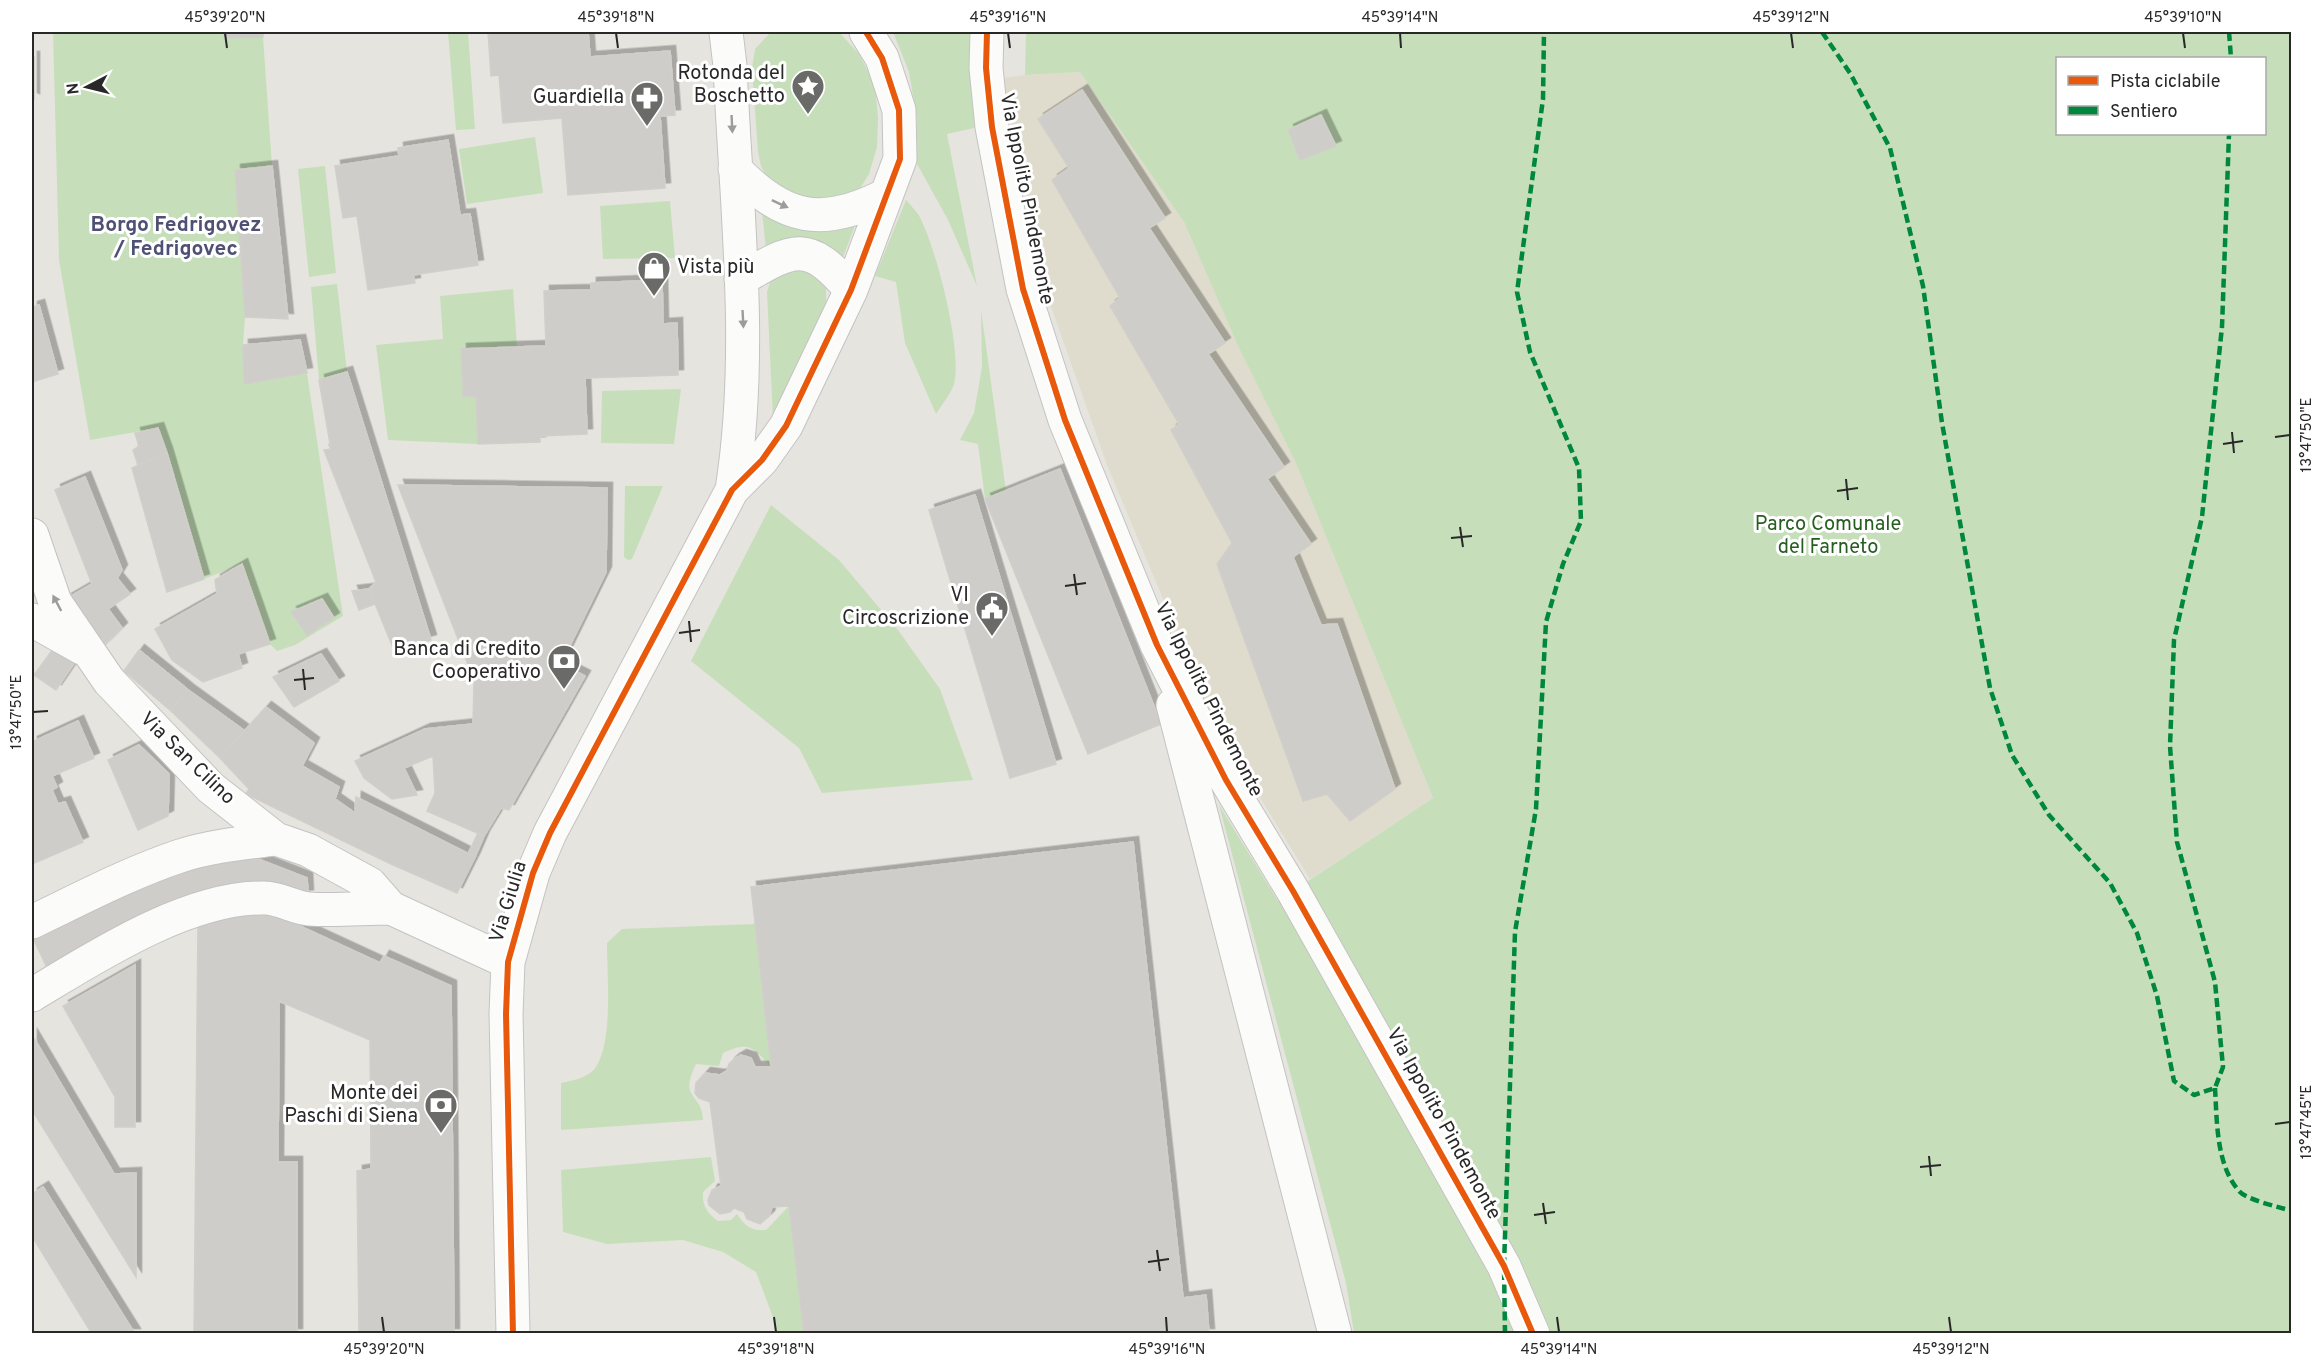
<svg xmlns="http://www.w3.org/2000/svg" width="2323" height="1365" viewBox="0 0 2323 1365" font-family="Overpass,sans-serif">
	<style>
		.education { fill: #e0dccd }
		.green { fill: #c6dfba; fill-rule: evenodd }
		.building { fill: #cfcdc9; stroke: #d1cfca; stroke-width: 1.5; filter: url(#shadow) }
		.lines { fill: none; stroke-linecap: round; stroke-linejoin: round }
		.minor-casing { stroke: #c4c3c3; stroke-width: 35 }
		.minor { stroke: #fbfbfa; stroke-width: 33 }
		.quiet { stroke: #00873e; stroke-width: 4.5; stroke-dasharray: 9 4.5; stroke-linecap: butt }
		.cycleway-casing { stroke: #fff; stroke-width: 10 }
		.cycleway { stroke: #e8590c; stroke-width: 6 }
		.oneway { fill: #9c9c9c }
		.ticks { fill: none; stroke: #282828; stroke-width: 2 }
		.labels { text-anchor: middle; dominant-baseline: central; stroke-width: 6; stroke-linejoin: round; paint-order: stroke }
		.poi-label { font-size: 20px; fill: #282828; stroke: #fff; text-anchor: end }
		.street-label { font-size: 20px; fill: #282828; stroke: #fff }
		.park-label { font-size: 20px; fill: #265d20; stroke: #fff }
		.neighbourhood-label { font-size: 21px; font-weight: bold; fill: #4e5074; stroke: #fff }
		.neatline { fill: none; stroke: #282828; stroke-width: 2 }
		.ticks-label { font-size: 15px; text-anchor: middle; fill: #282828 }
	</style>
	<defs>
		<filter id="shadow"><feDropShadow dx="5.5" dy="-5.5" stdDeviation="0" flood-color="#0004"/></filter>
	</defs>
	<rect width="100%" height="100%" fill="#e6e4de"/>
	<path class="education" d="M 1080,72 L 1184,222 L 1238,346 L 1296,463 L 1433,798 L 1310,879 L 1217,728 L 1107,465 L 1043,284 L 1003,78 L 1025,75 Z"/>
	<path class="green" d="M 53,32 L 224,32 L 225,38 L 263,37 L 272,166 L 235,170 L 245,317 L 243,345 L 245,383 L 307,373 L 343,616 L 295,645 L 277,651 L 270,644 L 242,564 L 204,579 L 167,453 L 158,428 L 90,440 L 59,260 Z
		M 448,32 L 468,32 L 475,129 L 456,130 Z
		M 771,32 L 839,32 L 859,54 L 875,85 L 878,118 L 877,147 L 869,174 L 861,187 L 848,197 L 806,203 L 770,184 L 761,166 L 758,152 L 752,68 L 755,49 Z
		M 893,32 L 973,32 L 974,128 L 947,134 L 977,286 L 948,220 L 916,162 L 917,119 L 909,72 Z
		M 1026,32 L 2291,32 L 2291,1333 L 1354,1333 L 1346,1283 L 1219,805 L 1278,901 L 1433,798 L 1296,463 L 1238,346 L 1184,222 L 1080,72 L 1025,75 ZM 2058,58 L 2264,58 L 2264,134 L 2058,134 Z
		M 535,137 L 543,193 L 467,204 L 459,149 Z
		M 325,166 L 336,273 L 309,277 L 298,169 Z
		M 906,200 C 910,204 914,209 918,214 C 935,242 965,357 953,387 C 949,396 941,406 936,414 L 905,343 L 896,282 L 875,276 Z
		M 670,201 L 675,258 L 603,259 L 600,206 Z
		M 762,211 C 801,231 813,235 856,223 L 840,265 L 766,250 Z
		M 798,264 L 826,283 L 826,305 L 773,419 L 767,292 L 771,279 Z
		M 337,284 L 347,372 L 319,380 L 311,287 Z
		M 513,289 L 517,347 L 461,349 L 463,396 L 476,396 L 478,444 L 388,440 L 376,345 L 443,339 L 440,296 Z
		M 981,310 L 1006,491 L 985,499 L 978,444 L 960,440 L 974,413 L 982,367 Z
		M 681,389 L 674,444 L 601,443 L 602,391 Z
		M 625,486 L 663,486 L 632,559 L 628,560 L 624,557 Z
		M 771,505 L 839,560 L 898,630 L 940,689 L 973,780 L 822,793 L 799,748 L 691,661 Z
		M 755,924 L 771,1067 C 753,1047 749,1041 723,1053 L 719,1066 L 696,1064 C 678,1101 702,1092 703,1120 L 561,1130 L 561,1083 C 574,1080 590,1078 597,1065 C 613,1038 607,975 607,943 L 622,929 Z
		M 711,1157 L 715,1181 L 703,1192 C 702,1206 707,1213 718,1221 L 731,1220 L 737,1214 C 745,1226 751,1231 766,1230 L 789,1206 L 804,1333 L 776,1333 L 774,1320 L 756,1272 L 723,1252 L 683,1240 L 607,1244 L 563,1232 L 561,1170 Z"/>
	<path class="building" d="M 224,32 L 263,32 L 263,37 L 224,38 Z
		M 488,32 L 588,32 L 590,57 L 670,51 L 675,115 L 660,116 L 665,188 L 568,195 L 562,118 L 503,123 L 499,75 L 491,76 Z
		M 32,57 L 34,57 L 34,99 L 32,98 Z
		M 1082,90 L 1165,218 L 1149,228 L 1225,343 L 1208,354 L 1284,467 L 1267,479 L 1311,544 L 1293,557 L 1321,625 L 1337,624 L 1395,789 L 1350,821 L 1327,794 L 1303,801 L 1217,564 L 1232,543 L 1171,430 L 1179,424 L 1110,306 L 1120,298 L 1052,180 L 1069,168 L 1038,119 Z
		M 1321,115 L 1336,146 L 1300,160 L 1288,130 Z
		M 448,140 L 460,215 L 470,214 L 478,265 L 413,275 L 415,283 L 368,290 L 357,216 L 343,218 L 335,166 L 399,156 L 398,148 Z
		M 272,166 L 288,319 L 245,317 L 235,170 Z
		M 662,280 L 663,324 L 677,323 L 678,375 L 585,378 L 587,434 L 540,436 L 540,442 L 478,444 L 476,396 L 463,397 L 461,349 L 546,346 L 544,291 L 591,290 L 591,283 Z
		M 39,305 L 58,374 L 32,382 L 32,307 Z
		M 300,340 L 307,373 L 244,384 L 243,345 Z
		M 347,372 L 431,640 L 394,650 L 369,589 L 376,582 L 324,450 L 331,449 L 319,380 Z
		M 158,428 L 167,453 L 138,465 L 133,450 L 139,446 L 135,433 Z
		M 167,453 L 204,579 L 167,592 L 132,468 Z
		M 1060,469 L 1161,724 L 1088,754 L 985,499 Z
		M 85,477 L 122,570 L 117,578 L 130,594 L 108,609 L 122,628 L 104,646 L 66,599 L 92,584 L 55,490 Z
		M 398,485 L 607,488 L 606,572 L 561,664 L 585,676 L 509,810 L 501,808 L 484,836 L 427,811 L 435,793 L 433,756 L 404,768 L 417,795 L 392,799 L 364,778 L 355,761 L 425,729 L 473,724 L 474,680 Z
		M 975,495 L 1056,764 L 1010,778 L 929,510 Z
		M 242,564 L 270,644 L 238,654 L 242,668 L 203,682 L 172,660 L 155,629 L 217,594 L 215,580 Z
		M 369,589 L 375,604 L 359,610 L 352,591 Z
		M 322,599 L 334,618 L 307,635 L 291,612 Z
		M 56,645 L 77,659 L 56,690 L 34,675 Z
		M 139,650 L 187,689 L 171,711 L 124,671 Z
		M 321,654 L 339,681 L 294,707 L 273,677 Z
		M 187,689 L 245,731 L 220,758 L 171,711 Z
		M 266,707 L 314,743 L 302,766 L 339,787 L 335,799 L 355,813 L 356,797 L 475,857 L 457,893 L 391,864 L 246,794 L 249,789 L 220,758 Z
		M 78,721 L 94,758 L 52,776 L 57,787 L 52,790 L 58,804 L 65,802 L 83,842 L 32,864 L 32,742 Z
		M 139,745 L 169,774 L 168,816 L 138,830 L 108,760 Z
		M 478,833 L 484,836 L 475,857 L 468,854 Z
		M 1133,842 L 1183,1298 L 1206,1295 L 1209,1334 L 804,1334 L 789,1206 L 772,1207 L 769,1216 L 760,1224 L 747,1219 L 744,1212 L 734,1208 L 730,1212 L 720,1214 L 709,1205 L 708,1200 L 712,1190 L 721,1186 L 710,1102 L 699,1098 L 695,1093 L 696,1083 L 705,1073 L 720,1075 L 727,1071 L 729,1064 L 734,1059 L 741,1055 L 751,1058 L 755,1067 L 771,1067 L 751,887 Z
		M 258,859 L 307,878 L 308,895 L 164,910 L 49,972 L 34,940 L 86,907 L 193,865 Z
		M 252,904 L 380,963 L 384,956 L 451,986 L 454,1334 L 359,1334 L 357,1171 L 371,1169 L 370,1040 L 279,1001 L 278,1162 L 297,1162 L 297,1334 L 194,1334 L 198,922 Z
		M 135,965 L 135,1127 L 115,1127 L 115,1097 L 63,1006 Z
		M 32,1035 L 114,1174 L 136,1173 L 136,1277 L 32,1110 Z
		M 43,1187 L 135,1334 L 92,1334 L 32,1236 L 32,1194 Z"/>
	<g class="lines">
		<defs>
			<path id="minor" d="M 726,32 L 730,66 C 736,207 754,350 732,490
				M 987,32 L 986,68 L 992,127 L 1023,289 L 1065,420 L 1157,645 L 1226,780 L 1293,891 L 1504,1266 L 1533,1334
				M 735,169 C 784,220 822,228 886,195
				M 741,279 C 794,248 808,239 851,290
				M 32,535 L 55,602 L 109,681 L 211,788 L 276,839 L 308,850 L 370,884 L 391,908 L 508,962
				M 32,620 L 82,648
				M 1173,705 L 1335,1334
				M 32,922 C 80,899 129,873 180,856 C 211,846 244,843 276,839
				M 32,995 C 95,957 189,896 265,898 C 280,898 294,908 309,909 C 336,911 364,908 391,908
				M 513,1334 L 506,1014 L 508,962 L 533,873 L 550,833 L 732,490 L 762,460 L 786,426 L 851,290 L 900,159 L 899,110 L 882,58 L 866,32"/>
		</defs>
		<use href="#minor" class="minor-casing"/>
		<use href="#minor" class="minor"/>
		<path class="quiet" d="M 1822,32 L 1850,73 L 1890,148 L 1923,286 L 1942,423 L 1990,688 L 2012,755 L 2049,815 L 2110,883 L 2137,933 L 2157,996 L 2174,1081 L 2194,1095 L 2215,1088 L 2223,1067 L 2215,982 L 2177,842 L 2170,746 L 2174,640 L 2202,517 L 2222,327 L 2229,134
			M 2229,32 L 2231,58
			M 2215,1088 C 2217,1121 2216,1165 2239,1191 C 2247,1200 2279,1207 2292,1211
			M 1505,1334 L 1504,1266 L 1515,932 L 1536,809 L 1546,622 L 1563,564 L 1581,521 L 1579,468 L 1530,352 L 1517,292 L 1543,99 L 1544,32"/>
		<defs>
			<path id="cycleway" d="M 987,32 L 986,68 L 992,127 L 1023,289 L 1065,420 L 1157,645 L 1226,780 L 1293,891 L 1504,1266 L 1533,1334
				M 513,1334 L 506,1014 L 508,962 L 533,873 L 550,833 L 732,490 L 762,460 L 786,426 L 851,290 L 900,159 L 899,110 L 882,58 L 866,32"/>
		</defs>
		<use href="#cycleway" class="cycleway-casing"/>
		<use href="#cycleway" class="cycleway"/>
	</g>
	<defs><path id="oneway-solid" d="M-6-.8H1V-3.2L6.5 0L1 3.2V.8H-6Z" transform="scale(1.5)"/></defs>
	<g class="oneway">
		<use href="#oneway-solid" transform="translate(732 124) rotate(87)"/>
		<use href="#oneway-solid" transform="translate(780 204) rotate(25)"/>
		<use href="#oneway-solid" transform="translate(743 319) rotate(87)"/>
		<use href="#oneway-solid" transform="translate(57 603) rotate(-118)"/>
	</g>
	<path class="ticks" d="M 225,33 L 227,48M 616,33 L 618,48M 1008,33 L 1010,48M 1400,33 L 1401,48M 1791,33 L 1793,48M 2183,33 L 2185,48M 2232,432 L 2234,453M 2275,437 L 2290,435M 2223,444 L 2243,441M 1846,479 L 1848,500M 1837,491 L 1858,488M 1460,527 L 1463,547M 1451,538 L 1472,536M 1074,574 L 1077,595M 1065,586 L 1086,583M 689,621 L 691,642M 679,633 L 700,630M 303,669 L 305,690M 294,680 L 314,678M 33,712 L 48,711M 2275,1124 L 2290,1122M 1929,1156 L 1931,1176M 1920,1167 L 1941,1165M 1543,1203 L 1546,1224M 1534,1215 L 1555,1212M 1157,1250 L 1160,1271M 1148,1262 L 1169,1259M 382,1317 L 384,1332M 774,1317 L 776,1332M 1166,1317 L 1167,1332M 1557,1317 L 1559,1332M 1949,1317 L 1951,1332"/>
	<defs>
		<symbol id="sight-pin" viewBox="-11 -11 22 30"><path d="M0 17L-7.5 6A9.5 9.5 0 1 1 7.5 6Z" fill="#6a6a68" stroke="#fff"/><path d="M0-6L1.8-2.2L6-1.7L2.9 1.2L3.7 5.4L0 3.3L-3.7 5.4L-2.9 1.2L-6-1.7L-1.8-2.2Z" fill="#fff"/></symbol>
		<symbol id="pharmacy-pin" viewBox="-11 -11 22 30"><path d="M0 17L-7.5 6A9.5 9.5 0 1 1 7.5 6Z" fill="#6a6a68" stroke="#fff"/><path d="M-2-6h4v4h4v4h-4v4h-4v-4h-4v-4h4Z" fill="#fff"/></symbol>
		<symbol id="shop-pin" viewBox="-11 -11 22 30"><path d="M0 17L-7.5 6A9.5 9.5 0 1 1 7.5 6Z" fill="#6a6a68" stroke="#fff"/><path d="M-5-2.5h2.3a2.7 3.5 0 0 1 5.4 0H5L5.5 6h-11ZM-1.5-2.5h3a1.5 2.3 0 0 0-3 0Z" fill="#fff"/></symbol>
		<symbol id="civic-pin" viewBox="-11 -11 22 30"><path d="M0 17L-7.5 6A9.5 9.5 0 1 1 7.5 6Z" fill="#6a6a68" stroke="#fff"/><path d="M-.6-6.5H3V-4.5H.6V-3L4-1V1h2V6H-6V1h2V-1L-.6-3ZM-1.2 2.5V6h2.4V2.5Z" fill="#fff"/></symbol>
		<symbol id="bank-pin" viewBox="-11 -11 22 30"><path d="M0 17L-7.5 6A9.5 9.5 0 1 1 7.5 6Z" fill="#6a6a68" stroke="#fff"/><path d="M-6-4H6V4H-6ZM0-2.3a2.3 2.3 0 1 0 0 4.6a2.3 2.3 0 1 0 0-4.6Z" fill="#fff"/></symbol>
	</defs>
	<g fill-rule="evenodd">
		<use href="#sight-pin" x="789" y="67" width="38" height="52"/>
		<use href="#pharmacy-pin" x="628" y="79" width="38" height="52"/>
		<use href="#shop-pin" x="635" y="249" width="38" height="52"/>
		<use href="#civic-pin" x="973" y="589" width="38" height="52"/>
		<use href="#bank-pin" x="545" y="642" width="38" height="52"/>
		<use href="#bank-pin" x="422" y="1086" width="38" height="52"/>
	</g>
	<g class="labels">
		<g class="poi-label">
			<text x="785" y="74">Rotonda del<tspan x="785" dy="23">Boschetto</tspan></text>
			<text x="624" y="98">Guardiella</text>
			<text x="677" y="268" text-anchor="start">Vista più</text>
			<text x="969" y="596">VI<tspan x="969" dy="23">Circoscrizione</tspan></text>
			<text x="541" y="650">Banca di Credito<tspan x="541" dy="23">Cooperativo</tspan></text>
			<text x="418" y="1094">Monte dei<tspan x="418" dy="23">Paschi di Siena</tspan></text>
		</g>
		<g class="street-label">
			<text transform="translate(1026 199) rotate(79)">Via Ippolito Pindemonte</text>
			<text transform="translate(1208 700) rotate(63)">Via Ippolito Pindemonte</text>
			<text transform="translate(187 759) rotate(44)">Via San Cilino</text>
			<text transform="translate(509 902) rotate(-73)">Via Giulia</text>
			<text transform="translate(1443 1124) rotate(61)">Via Ippolito Pindemonte</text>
		</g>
		<g class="park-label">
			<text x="1828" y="525">Parco Comunale<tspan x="1828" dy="23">del Farneto</tspan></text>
		</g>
		<g class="neighbourhood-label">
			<text x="176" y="225">Borgo Fedrigovez<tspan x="176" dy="24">/ Fedrigovec</tspan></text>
		</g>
	</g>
	<rect width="2323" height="1365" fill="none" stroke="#ffffff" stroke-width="66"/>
	<rect x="2056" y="57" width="210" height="78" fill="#ffffff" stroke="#a9a9a9" stroke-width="1.5"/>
	<rect x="2068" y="76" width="30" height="9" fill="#e8590c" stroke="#a9a9a9" stroke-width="1.5"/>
	<text x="2110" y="87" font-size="18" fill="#282828">Pista ciclabile</text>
	<rect x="2068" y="106" width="30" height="9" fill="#00873e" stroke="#a9a9a9" stroke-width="1.5"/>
	<text x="2110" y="117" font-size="18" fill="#282828">Sentiero</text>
	<g transform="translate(87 87) rotate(263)" stroke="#ffffff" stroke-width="4.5" paint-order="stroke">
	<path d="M0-4.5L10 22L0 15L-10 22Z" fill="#282828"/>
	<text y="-9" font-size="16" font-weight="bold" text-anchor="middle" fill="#282828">N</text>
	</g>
	<rect x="33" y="33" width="2257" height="1299" class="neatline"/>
	<g class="ticks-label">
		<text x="225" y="22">45°39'20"N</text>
		<text x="616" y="22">45°39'18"N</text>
		<text x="1008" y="22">45°39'16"N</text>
		<text x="1400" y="22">45°39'14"N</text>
		<text x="1791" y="22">45°39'12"N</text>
		<text x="2183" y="22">45°39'10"N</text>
		<text transform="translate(2306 435) rotate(-90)" y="5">13°47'50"E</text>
		<text transform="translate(16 712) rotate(-90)" y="5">13°47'50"E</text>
		<text transform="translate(2306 1122) rotate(-90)" y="5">13°47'45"E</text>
		<text x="384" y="1354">45°39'20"N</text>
		<text x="776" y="1354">45°39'18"N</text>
		<text x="1167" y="1354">45°39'16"N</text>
		<text x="1559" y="1354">45°39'14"N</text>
		<text x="1951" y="1354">45°39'12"N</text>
	</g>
</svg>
